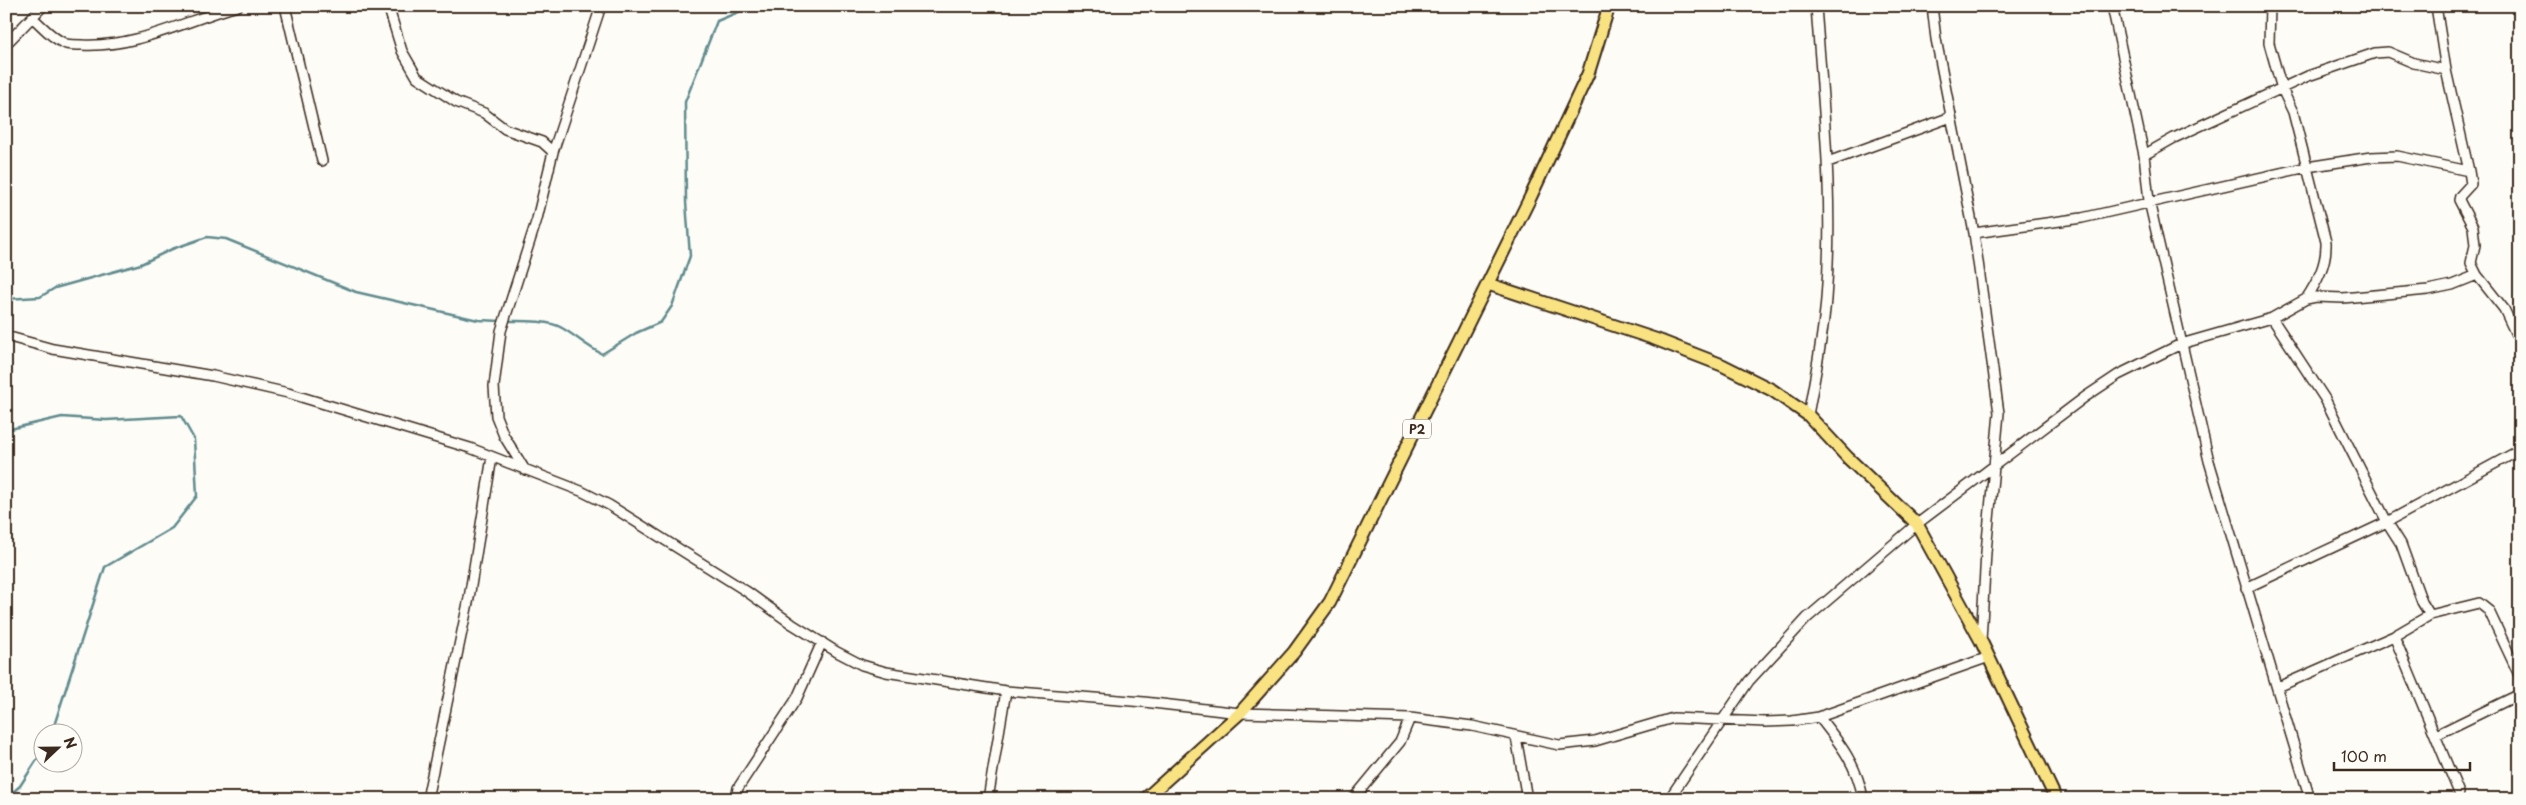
<svg xmlns="http://www.w3.org/2000/svg" width="2526" height="805" viewBox="0 0 2526 805" font-family="'Playpen Sans',sans-serif">
	<style>
		.lines { fill: none; stroke-linecap: round; stroke-linejoin: round }
		.stream { stroke: #618b8d; stroke-width: 2.5 }
		.minor-casing { stroke: #3b2a1e; stroke-width: 12 }
		.major-casing { stroke: #3b2a1e; stroke-width: 15 }
		.minor { stroke: #fdfcf7; stroke-width: 9 }
		.major { stroke: #f8e281; stroke-width: 11 }
		.labels { text-anchor: middle; dominant-baseline: central; stroke-width: 5; stroke-linejoin: round; paint-order: stroke }
		.shield { fill: #fdfcf7; stroke: #75695f; stroke-width: 1 }
		.shield-label { font-size: 12px; font-weight: bold; fill: #3b2a1e }
	</style>
	<rect width="100%" height="100%" fill="#fdfcf7"/>
	<filter id="ink" filterUnits="userSpaceOnUse"><feTurbulence type="fractalNoise" baseFrequency=".02" numOctaves="2"/><feDisplacementMap in="SourceGraphic" scale="10" xChannelSelector="R" yChannelSelector="G"/><feConvolveMatrix kernelMatrix="1 2 1 2 8 2 1 2 1" color-interpolation-filters="sRGB"/></filter>
	<g filter="url(#ink)">
		<g class="lines">
			<path class="stream" d="M 6,299 L 40,297 L 55,288 L 141,264 L 172,249 L 207,237 L 226,239 L 356,292 L 478,320 L 502,321
				M 507,321 C 522,321 550,320 562,328 C 576,336 586,346 602,354 L 636,333 L 661,322 L 672,306 L 690,256 L 686,202 L 685,102 L 717,21 L 741,11 L 776,6
				M 6,430 L 62,417 L 106,420 L 181,416 L 194,439 L 197,496 L 172,528 L 105,567 L 52,732
				M 6,798 L 20,786 L 42,752"/>
			<defs>
				<path id="minor" d="M 285,6 L 322,161
					M 388,6 L 402,51 L 417,77 L 456,102 L 484,113 L 505,129 L 542,142 L 553,152
					M 1932,6 L 1936,39 L 1974,233 L 1999,413 L 1986,552 L 1981,641
					M 2112,6 L 2144,155 L 2149,201 L 2209,461 L 2310,799
					M 2270,6 L 2269,43 L 2282,89 L 2293,112 L 2326,242 C 2327,264 2317,282 2306,299
					M 33,18 C 43,27 53,39 66,44 C 71,45 77,45 82,45 C 137,48 186,20 238,6
					M 6,44 L 43,6
					M 2144,155 L 2174,138 L 2308,76 L 2375,53 L 2388,52 L 2414,63 L 2446,70
					M 1828,162 L 1951,117
					M 1974,233 L 2082,218 L 2307,167 L 2371,157 L 2397,156 L 2469,171
					M 2477,275 L 2504,309 L 2520,343
					M 2272,318 L 2325,399 L 2387,522 L 2401,544 L 2422,602 L 2430,615
					M 6,336 L 53,349 L 213,376 L 288,393 L 470,448 L 581,491 L 609,505 L 746,591 L 792,624 L 837,652 L 862,665 L 886,672 L 1006,691 L 1144,702 L 1240,713 L 1410,718 L 1472,726 L 1559,745 L 1595,741 L 1673,718 L 1765,722 L 1792,721 L 1819,717 L 1989,657
					M 1808,415 C 1815,377 1823,338 1826,299 C 1834,201 1823,104 1816,6
					M 525,470 L 504,436 L 496,416 L 494,386 L 501,331 L 537,219 L 553,152 L 601,6
					M 2246,588 L 2387,522 L 2520,450
					M 2394,636 L 2459,793
					M 2278,687 L 2394,636 L 2430,615 L 2479,603 L 2489,611 L 2520,677
					M 1819,717 C 1839,742 1858,766 1863,799
					M 2436,735 L 2520,694
					M 1516,737 L 1527,799
					M 427,799 L 469,598 L 492,457
					M 736,799 L 738,788 L 797,698 L 822,642
					M 988,799 L 1006,691
					M 1353,799 L 1400,742 L 1410,718
					M 1669,799 L 1749,681 L 1807,618 L 1917,524 L 2085,397 L 2118,375 L 2181,344 L 2272,318 L 2306,299 L 2316,297 L 2343,298 L 2428,290 L 2452,285 L 2477,275 L 2471,263 L 2475,245 L 2473,227 L 2459,200 L 2460,196 L 2471,184 L 2469,171 L 2446,70 L 2436,6"/>
				<path id="major" d="M 1488,284 L 1655,339 L 1722,365 L 1772,390 L 1808,415 L 1848,458 L 1917,524 L 1981,641 L 2056,799
					M 1145,799 L 1240,713 L 1294,652 L 1330,602 L 1530,198 L 1588,74 L 1609,6"/>
			</defs>
			<use href="#minor" class="minor-casing"/>
			<use href="#major" class="major-casing"/>
			<use href="#minor" class="minor"/>
			<use href="#major" class="major"/>
		</g>
	</g>
	<g class="labels">
		<rect class="shield" x="1403" y="419.5" width="28" height="19" rx="4"/>
		<g class="shield-label">
			<text x="1417" y="429">P2</text>
		</g>
	</g>
	<rect width="2526" height="805" fill="none" stroke="#fdfcf7" stroke-width="25"/>
	<rect x="12" y="12" width="2501" height="780" fill="none" stroke="#3b2a1e" stroke-width="2" filter="url(#ink)"/>
	<g transform="translate(58 748) rotate(68)"><circle r="24" fill="#fdfcf7" stroke="#afa8a0"/>
	<path d="M0-4L9 19L0 12L-9 19Z" fill="#3b2a1e"/>
	<text y="-8" font-size="14" font-weight="bold" text-anchor="middle" fill="#3b2a1e">N</text>
	</g>
	<path d="M2334 762v8h136v-8" fill="none" stroke="#3b2a1e" stroke-width="2.5"/>
	<text x="2341" y="762" font-size="15" fill="#3b2a1e" stroke="#fdfcf7" stroke-width="4" paint-order="stroke">100 m</text>
</svg>
